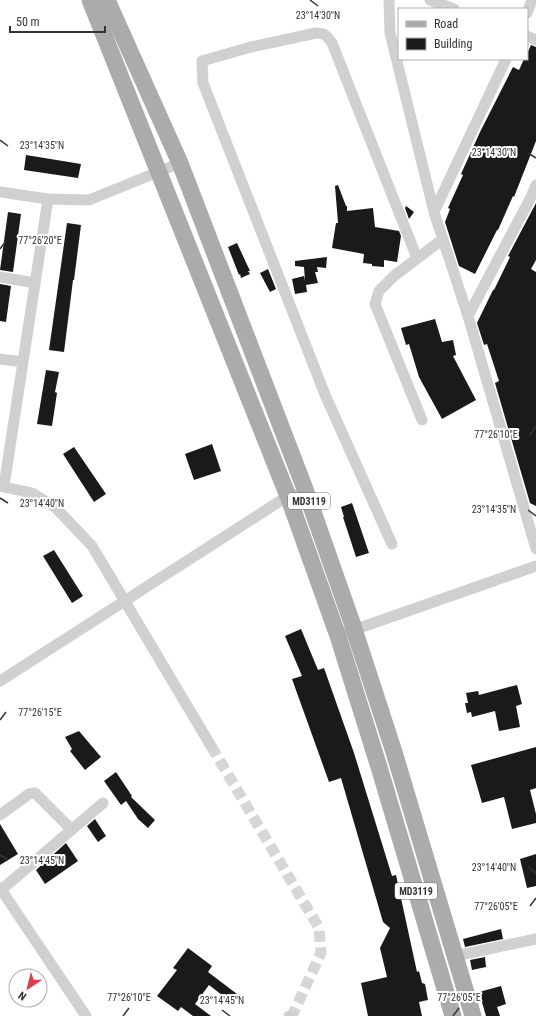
<svg xmlns="http://www.w3.org/2000/svg" width="536" height="1016" viewBox="0 0 536 1016" font-family="'Roboto Condensed',sans-serif">
	<style>
		.building { fill: #1a1a1a }
		.lines { fill: none; stroke-linecap: round; stroke-linejoin: round }
		.minor-tunnel { stroke: #d6d6d6; stroke-width: 11; stroke-dasharray: 11 5.5; stroke-linecap: butt }
		.minor { stroke: #d0d0d0; stroke-width: 11 }
		.primary { stroke: #ababab; stroke-width: 17 }
		.ticks { fill: none; stroke: #333; stroke-width: 1.5 }
		.labels { text-anchor: middle; dominant-baseline: central; stroke-width: 4; stroke-linejoin: round; paint-order: stroke }
		.shield { fill: #fff; stroke: #707070; stroke-width: 1 }
		.shield-label { font-size: 10px; font-weight: bold; fill: #333 }
		.ticks-label { font-size: 10px; text-anchor: middle; fill: #333; stroke: #fff; stroke-width: 4; stroke-linejoin: round; paint-order: stroke }
	</style>
	<rect width="100%" height="100%" fill="#fff"/>
	<path class="building" d="M 531,45 L 536,47 L 536,141 L 514,197 L 513,196 L 498,230 L 497,230 L 475,274 L 459,266 L 445,222 L 450,209 L 448,208 L 463,175 L 461,174 L 480,132 L 513,67 L 519,70 L 524,59 L 527,59 L 527,54 Z
		M 26,155 L 81,164 L 78,178 L 24,170 Z
		M 338,185 L 346,206 L 347,206 L 347,211 L 373,208 L 375,227 L 399,231 L 401,236 L 397,262 L 384,260 L 384,267 L 372,266 L 372,264 L 363,263 L 364,254 L 332,248 L 336,223 L 338,223 L 335,186 Z
		M 536,203 L 536,260 L 531,269 L 536,272 L 536,506 L 530,503 L 495,383 L 499,381 L 487,344 L 484,345 L 477,323 L 493,290 L 494,290 L 510,257 L 508,256 Z
		M 406,206 L 414,212 L 409,219 L 405,208 Z
		M 8,212 L 21,214 L 13,272 L 0,270 Z
		M 67,223 L 81,225 L 74,280 L 73,280 L 64,352 L 49,350 Z
		M 237,243 L 250,271 L 248,271 L 250,274 L 241,278 L 240,274 L 239,275 L 228,247 Z
		M 327,257 L 326,268 L 317,267 L 318,272 L 315,272 L 318,283 L 306,285 L 307,292 L 295,294 L 292,279 L 304,276 L 305,281 L 304,267 L 295,266 L 295,261 Z
		M 268,269 L 276,289 L 270,292 L 260,273 Z
		M 0,284 L 11,286 L 6,322 L 0,321 Z
		M 435,319 L 442,342 L 453,340 L 456,355 L 453,356 L 476,400 L 442,419 L 419,377 L 409,344 L 406,345 L 401,328 Z
		M 46,370 L 59,372 L 55,392 L 57,393 L 52,426 L 37,424 Z
		M 212,444 L 221,471 L 194,480 L 185,454 Z
		M 74,447 L 106,494 L 94,502 L 63,454 Z
		M 352,503 L 369,553 L 356,557 L 343,517 L 344,517 L 341,507 Z
		M 54,550 L 83,596 L 72,603 L 43,556 Z
		M 301,629 L 318,670 L 324,668 L 354,753 L 392,876 L 396,875 L 417,972 L 419,971 L 422,983 L 425,984 L 428,1000 L 419,1002 L 422,1016 L 368,1016 L 361,983 L 387,977 L 380,948 L 390,928 L 383,922 L 341,778 L 329,782 L 292,679 L 302,676 L 285,636 Z
		M 517,685 L 522,704 L 516,706 L 520,727 L 499,731 L 495,711 L 472,717 L 471,712 L 467,713 L 465,703 L 468,703 L 466,693 L 478,691 L 479,695 Z
		M 79,731 L 101,757 L 85,770 L 70,751 L 72,749 L 65,737 Z
		M 536,747 L 536,788 L 530,790 L 536,814 L 536,823 L 512,829 L 504,797 L 482,803 L 471,765 Z
		M 116,772 L 132,796 L 131,797 L 155,820 L 148,828 L 138,819 L 126,801 L 121,805 L 104,781 Z
		M 95,819 L 106,836 L 98,842 L 87,826 Z
		M 0,824 L 18,854 L 0,865 Z
		M 66,843 L 78,861 L 45,884 L 36,870 Z
		M 536,854 L 536,886 L 527,888 L 520,859 Z
		M 501,929 L 503,939 L 465,947 L 463,939 Z
		M 188,948 L 212,966 L 208,972 L 237,994 L 231,1002 L 209,985 L 195,1004 L 211,1016 L 193,1016 L 181,1007 L 178,1011 L 157,996 L 177,970 L 173,968 Z
		M 485,957 L 486,967 L 472,970 L 470,960 Z
		M 501,986 L 506,1004 L 497,1007 L 500,1016 L 486,1016 L 479,992 Z"/>
	<g class="lines">
		<path class="minor-tunnel" d="M 211,746 L 319,928 L 321,953 L 292,1016"/>
		<path class="minor" d="M 389,0 L 390,33 L 434,212 L 468,316 L 536,549
			M 430,0 L 454,9
			M 527,13 L 532,0
			M 527,36 L 536,40
			M 0,192 L 48,199 L 89,200 L 180,163
			M 434,212 L 506,59
			M 0,277 L 35,283
			M 468,316 L 531,197 L 536,185
			M 0,359 L 23,362
			M 422,420 L 375,304 L 379,291 L 394,276 L 443,239
			M 0,486 L 32,493 L 56,508 L 92,546 L 211,746
			M 4,486 L 48,199
			M 392,544 L 326,397 L 203,83 L 202,61 L 251,47 L 316,33 C 325,33 327,36 332,43 L 417,258
			M 348,632 L 536,566
			M 0,681 L 288,496 L 293,494
			M 0,815 L 29,794 L 35,793 L 72,830
			M 0,888 L 86,1016
			M 1,890 L 103,803
			M 455,956 L 536,939
			M 289,1016 L 292,1016"/>
		<path class="primary" d="M 90,0 L 288,496 L 338,636 L 379,767 L 453,1016
			M 107,0 L 180,163 L 305,489 L 351,620 L 394,752 L 473,1016"/>
	</g>
	<path class="ticks" d="M 310,0 L 318,6M 0,140 L 8,146M 528,153 L 536,158M 0,249 L 6,241M 530,435 L 536,426M 0,498 L 8,503M 528,510 L 536,516M 0,720 L 6,712M 0,855 L 8,860M 528,867 L 536,873M 530,906 L 536,898M 222,1010 L 230,1016M 123,1016 L 129,1008M 453,1016 L 459,1008"/>
	<g class="labels">
		<g class="shield">
			<rect x="288" y="493" width="42" height="16" rx="3"/>
			<rect x="395" y="883" width="42" height="16" rx="3"/>
		</g>
		<g class="shield-label">
			<text x="309" y="501">MD3119</text>
			<text x="416" y="891">MD3119</text>
		</g>
	</g>
	<g class="ticks-label">
		<text x="318" y="19">23°14'30"N</text>
		<text x="42" y="149">23°14'35"N</text>
		<text x="494" y="156">23°14'30"N</text>
		<text x="40" y="244">77°26'20"E</text>
		<text x="496" y="438">77°26'10"E</text>
		<text x="42" y="507">23°14'40"N</text>
		<text x="494" y="513">23°14'35"N</text>
		<text x="40" y="716">77°26'15"E</text>
		<text x="42" y="864">23°14'45"N</text>
		<text x="494" y="871">23°14'40"N</text>
		<text x="496" y="910">77°26'05"E</text>
		<text x="129" y="1001">77°26'10"E</text>
		<text x="459" y="1001">77°26'05"E</text>
		<text x="222" y="1004">23°14'45"N</text>
	</g>
	<rect x="398" y="8" width="130" height="52" fill="#ffffff" stroke="#adadad"/>
	<rect x="406" y="21" width="20" height="6" fill="#ababab" stroke="#adadad"/>
	<text x="434" y="28" font-size="12" fill="#333333">Road</text>
	<rect x="406" y="38" width="20" height="12" fill="#1a1a1a" stroke="#adadad"/>
	<text x="434" y="48" font-size="12" fill="#333333">Building</text>
	<g transform="translate(28 988) rotate(215)"><circle r="19" fill="#ffffff" stroke="#adadad"/>
	<path d="M0-3L7 15L0 10L-7 15Z" fill="#e63946"/>
	<text y="-6" font-size="11" font-weight="bold" text-anchor="middle" fill="#333333">N</text>
	</g>
	<path d="M10 26v6h95v-6" fill="none" stroke="#333333" stroke-width="2"/>
	<text x="16" y="26" font-size="12" fill="#333333" stroke="#ffffff" stroke-width="3" paint-order="stroke">50 m</text>
</svg>
